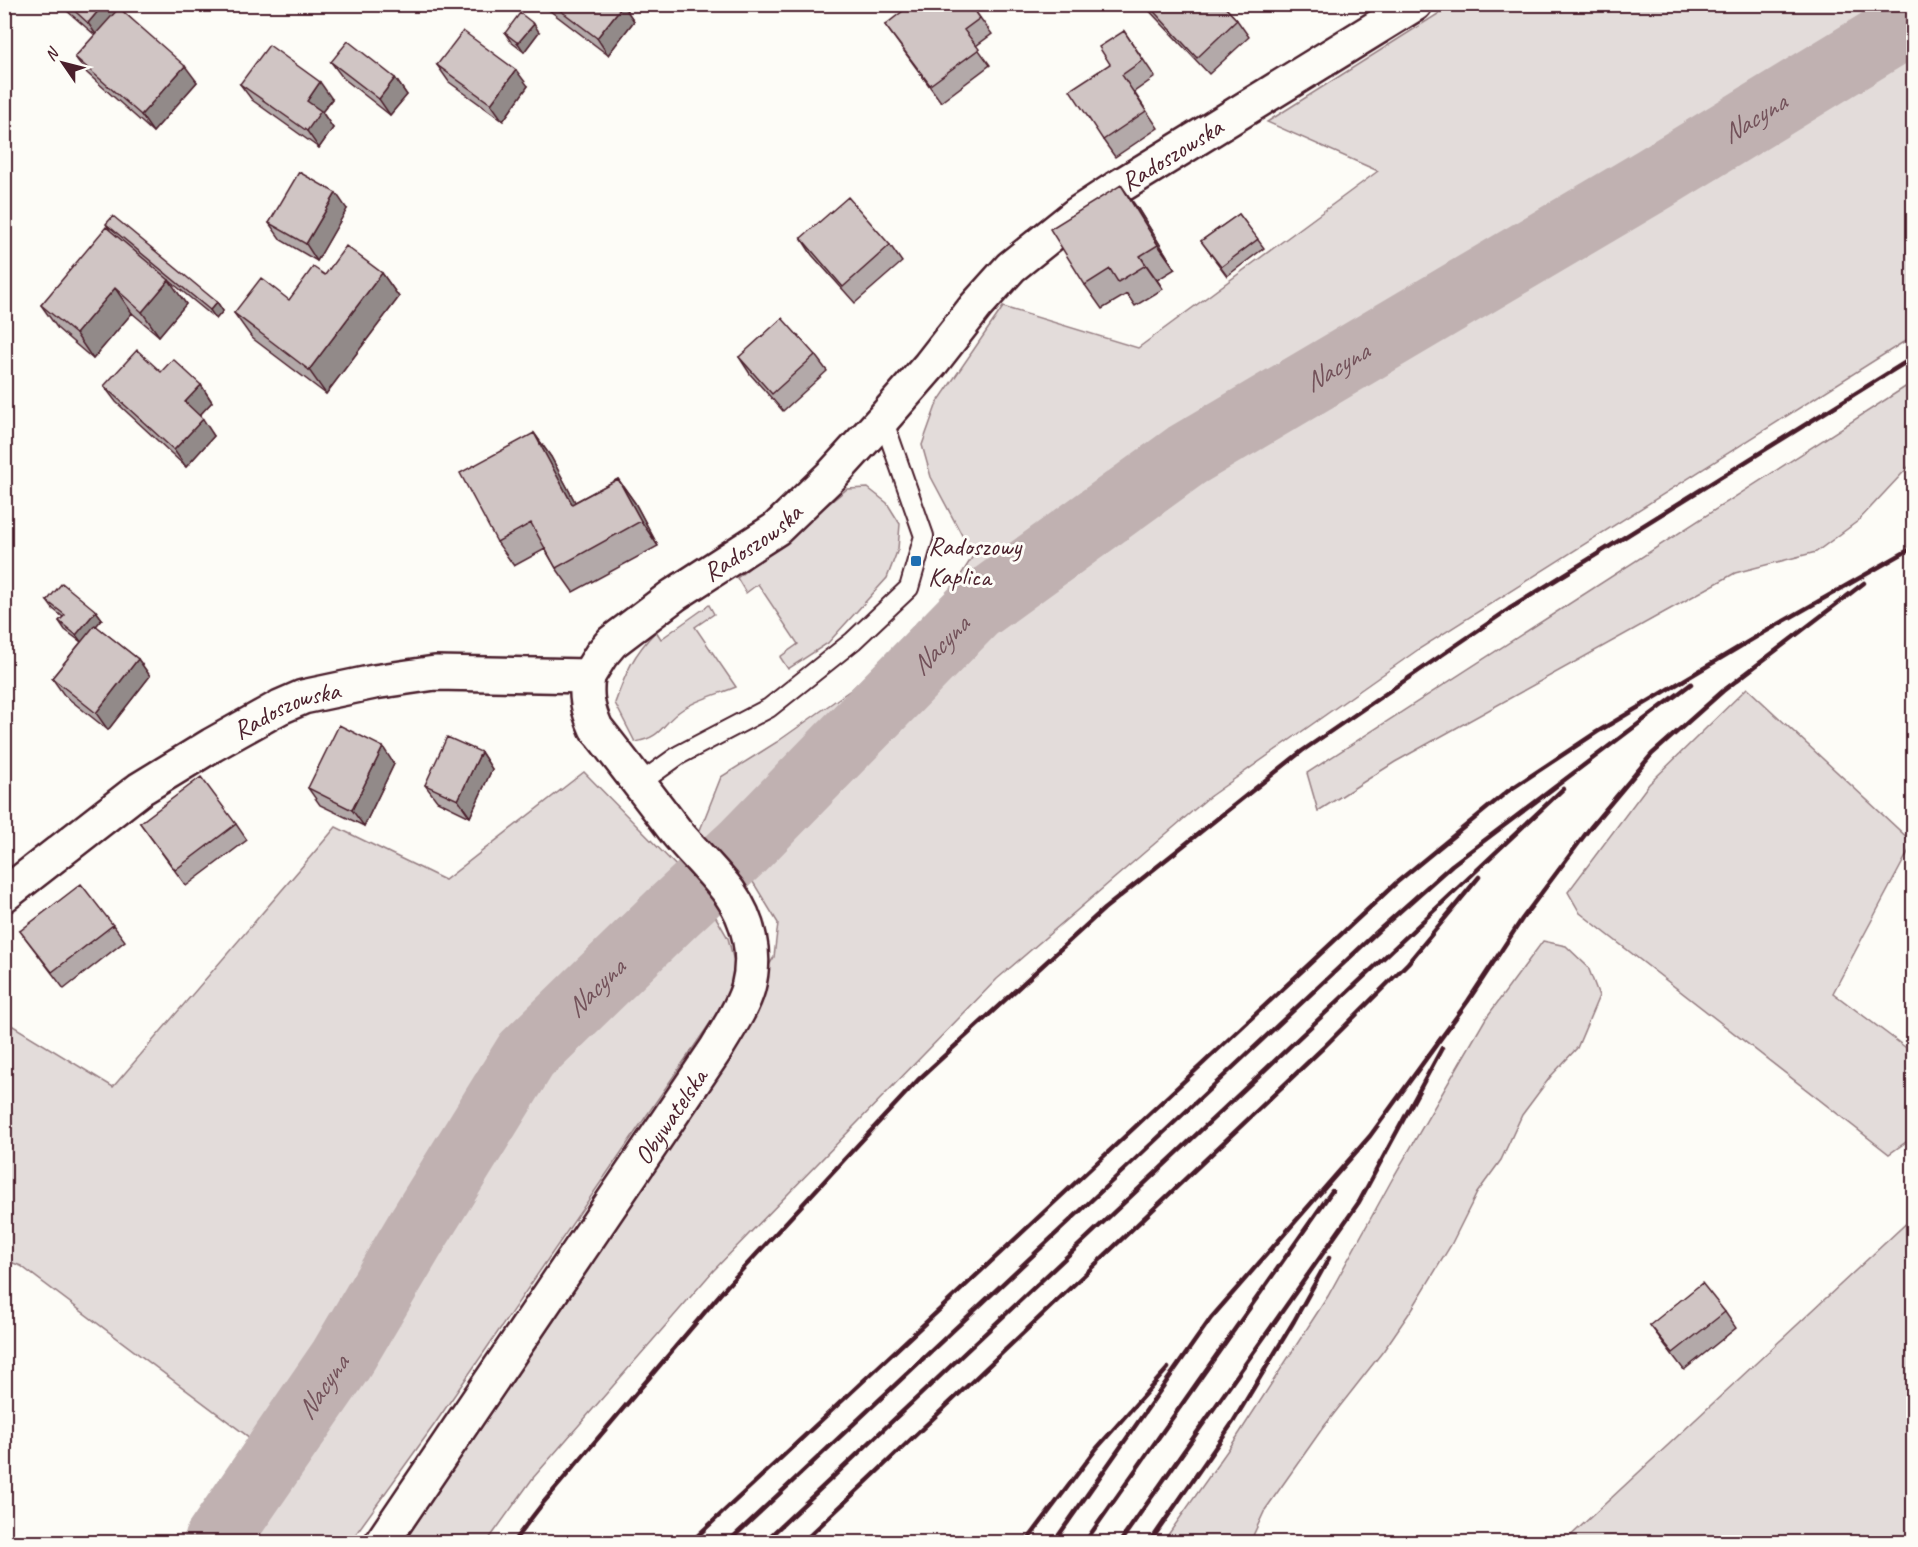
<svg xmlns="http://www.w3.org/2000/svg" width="1918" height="1547" viewBox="0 0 1918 1547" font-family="Caveat,sans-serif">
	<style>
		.green { fill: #e3dcda; stroke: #967e82; stroke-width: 1.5 }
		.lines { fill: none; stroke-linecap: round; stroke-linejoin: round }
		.river { stroke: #c0b1b1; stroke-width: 66 }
		.service-casing { stroke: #4a1f2b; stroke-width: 22 }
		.minor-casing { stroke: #4a1f2b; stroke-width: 38 }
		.tertiary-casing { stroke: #4a1f2b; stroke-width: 38 }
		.service { stroke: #fdfcf7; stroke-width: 18 }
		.minor { stroke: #fdfcf7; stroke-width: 33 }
		.tertiary { stroke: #fdfcf7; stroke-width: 33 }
		.rail { stroke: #4a1f2b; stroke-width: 4.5 }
		.wall { fill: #b3a9a9; stroke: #4a1f2b; stroke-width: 1.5 }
		.shaded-wall { fill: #928a89; stroke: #4a1f2b; stroke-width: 1.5 }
		.building { fill: #d0c5c4; stroke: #4a1f2b; stroke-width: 1.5 }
		.poi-dot { fill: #1f6fb2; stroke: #fdfcf7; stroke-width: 2 }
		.labels { text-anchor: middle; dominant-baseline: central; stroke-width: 6; stroke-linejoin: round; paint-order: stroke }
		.street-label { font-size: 26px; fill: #4a1f2b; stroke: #fdfcf7 }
		.poi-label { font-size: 26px; fill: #4a1f2b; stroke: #fdfcf7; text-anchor: start }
		.water-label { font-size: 27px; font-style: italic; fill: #73525a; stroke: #fdfcf7 }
	</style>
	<rect width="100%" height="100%" fill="#fdfcf7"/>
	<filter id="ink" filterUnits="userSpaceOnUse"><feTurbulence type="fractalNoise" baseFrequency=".0167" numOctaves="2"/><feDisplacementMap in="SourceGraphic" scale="12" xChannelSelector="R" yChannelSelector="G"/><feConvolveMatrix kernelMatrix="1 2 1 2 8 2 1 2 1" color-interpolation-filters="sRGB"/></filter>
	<g filter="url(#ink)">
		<path class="green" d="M 1452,5 L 1913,5 L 1191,433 L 1031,554 L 973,602 L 718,854 L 698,835 L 721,777 L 777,742 L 852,689 L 947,597 L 973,556 L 931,477 L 922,445 L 937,403 L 1003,307 L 1138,348 L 1378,171 L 1267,122 Z
			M 1913,32 L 1913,336 L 1419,649 L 1209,797 L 997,979 L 713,1271 L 533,1478 L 487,1542 L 404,1542 L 589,1269 L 774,957 L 778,923 L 742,864 L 981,616 L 1554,250 Z
			M 1913,382 L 1913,462 L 1858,521 L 1816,552 L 1735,573 L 1395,762 L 1318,811 L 1307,773 Z
			M 868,488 L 887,503 L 900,524 L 898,549 L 887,578 L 828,643 L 788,669 L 780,657 L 798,644 L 758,584 L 746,593 L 737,578 L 847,489 Z
			M 709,605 L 714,614 L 695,627 L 736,687 C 719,694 698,699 683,709 C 661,723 664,737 635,742 L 615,703 C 626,672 633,655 656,631 L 661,639 Z
			M 1747,688 L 1913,843 L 1833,993 L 1913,1053 L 1913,1137 L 1889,1154 L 1580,913 L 1568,892 L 1649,784 Z
			M 584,772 L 690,880 L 519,1051 L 336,1351 L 266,1450 L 21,1266 L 5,1260 L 5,1021 L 113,1087 L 336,827 L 445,880 Z
			M 707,902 L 728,938 L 739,981 L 434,1425 L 350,1542 L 239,1542 L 405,1303 L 534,1070 Z
			M 1543,941 L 1566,946 L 1588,967 L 1599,996 L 1577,1048 L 1551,1076 L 1522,1115 L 1501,1160 L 1477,1193 L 1451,1245 L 1412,1309 L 1384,1350 L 1322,1429 L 1265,1510 L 1250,1542 L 1163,1542 L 1237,1437 L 1328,1296 L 1394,1176 L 1486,1018 Z
			M 1913,1217 L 1913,1542 L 1564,1542 Z"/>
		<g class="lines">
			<path class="river" id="s1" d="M 216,1542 L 341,1360 L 419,1228 L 526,1055 L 674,911 L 743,847 L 975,609 L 1187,455 L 1654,179 L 1914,20"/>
			<defs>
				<path id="service" d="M 640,783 L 679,755 L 769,708 L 853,641 L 909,588 L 924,536 L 883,419"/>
				<g id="minor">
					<path id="s2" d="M 382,1542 L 716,1049 C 727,1030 742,1009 748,988 C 757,954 749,920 729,892 C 713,871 694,853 677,833 C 650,798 623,762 596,728 C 588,710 585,696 588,676"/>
				</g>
				<g id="tertiary">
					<path id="s3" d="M 4,895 L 140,789 L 212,745 L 280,707 L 303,697 L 374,682 L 435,673 L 588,676 L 601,655 L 612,642 L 674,595 L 776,529 L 832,475 L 883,419 L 930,365 L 976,306 L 1011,267 L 1077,214 L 1115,189 L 1415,4"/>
				</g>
			</defs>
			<use href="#service" class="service-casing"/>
			<use href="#minor" class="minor-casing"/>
			<use href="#tertiary" class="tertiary-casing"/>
			<use href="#service" class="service"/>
			<use href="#minor" class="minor"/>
			<use href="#tertiary" class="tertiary"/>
			<path class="rail" d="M 513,1542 L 543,1503 L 727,1286 L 918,1080 L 1104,909 L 1302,751 L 1509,609 L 1914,357
				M 691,1542 L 1396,883 L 1508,791 L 1597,732 L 1756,637 L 1914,547
				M 728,1542 L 1379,930 L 1452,865 L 1691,684
				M 764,1542 L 1563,789
				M 803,1542 L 1323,1048 L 1408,963 L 1479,877
				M 1026,1542 L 1097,1448 L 1168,1368
				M 1054,1542 L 1211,1318 L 1370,1136 L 1468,1001 L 1522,919 L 1590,828 L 1652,754 L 1723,691 L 1864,583
				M 1085,1542 L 1332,1191
				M 1120,1542 L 1359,1202 L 1442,1048
				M 1150,1542 L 1233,1422 L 1294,1321 L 1329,1258"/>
		</g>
		<path class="wall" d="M 59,4 L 129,4 L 129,5 L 124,12 L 197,82 L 153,132 L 87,73 L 75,57 L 95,35 Z
			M 541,4 L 622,4 L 634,21 L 608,55 Z
			M 970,4 L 992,34 L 976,46 L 990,65 L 941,102 L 885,25 Z
			M 1143,4 L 1222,4 L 1237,20 L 1249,37 L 1209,74 Z
			M 1124,31 L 1155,77 L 1134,92 L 1158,128 L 1115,157 L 1103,140 Z
			M 539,32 L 524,52 L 511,42 L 505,33 Z
			M 331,62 L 395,78 L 407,95 L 390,115 L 343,78 Z
			M 437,65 L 528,86 L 503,121 L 449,82 Z
			M 240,84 L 332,99 L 322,112 L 333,128 L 319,148 L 252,100 Z
			M 347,209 L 317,261 L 281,240 L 269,223 Z
			M 1138,209 L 1175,269 L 1157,280 L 1163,289 L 1135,306 L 1127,294 L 1102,309 L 1085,285 Z
			M 1239,214 L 1264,248 L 1227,276 L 1201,241 Z
			M 106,224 L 217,302 L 223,311 L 216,319 L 165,277 L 186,304 L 159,336 L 132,313 L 93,359 L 58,329 L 41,305 L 110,230 Z
			M 801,238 L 890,245 L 902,262 L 855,303 L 812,255 Z
			M 382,273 L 399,297 L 326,394 L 252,338 L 234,313 L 289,300 L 325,275 Z
			M 815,355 L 827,371 L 783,411 L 750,374 L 739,357 Z
			M 161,372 L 201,385 L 212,402 L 199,416 L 214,436 L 186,467 L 116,402 L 104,386 Z
			M 534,433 L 551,457 L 575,502 L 618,479 L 635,503 L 658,546 L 573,592 L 556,568 L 545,549 L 514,566 L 497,542 Z
			M 47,601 L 96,611 L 102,619 L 96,626 L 138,659 L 150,676 L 108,730 L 64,695 L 52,678 L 81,642 L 65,630 L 59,621 L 63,617 L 53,609 Z
			M 481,752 L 492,769 L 470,817 L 437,801 L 425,785 Z
			M 394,764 L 364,826 L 320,805 L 308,788 Z
			M 140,823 L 236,824 L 247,840 L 186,886 Z
			M 113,925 L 125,941 L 64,989 L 20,931 Z
			M 1725,1312 L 1736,1328 L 1684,1370 L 1662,1341 L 1650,1325 Z"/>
		<path class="shaded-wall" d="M 104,4 L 129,5 L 99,39 L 88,23 Z
			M 623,5 L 634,21 L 608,55 L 597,38 Z
			M 534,24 L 539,32 L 524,52 L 518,43 Z
			M 185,66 L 197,82 L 153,132 L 141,115 Z
			M 516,70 L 528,86 L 503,121 L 491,104 Z
			M 395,78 L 407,95 L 390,115 L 379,99 Z
			M 320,82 L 332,99 L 322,112 L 333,128 L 319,148 L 307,131 L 307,101 Z
			M 1121,185 L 1138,209 L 1175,269 L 1158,245 Z
			M 336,193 L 347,209 L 317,261 L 306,244 Z
			M 1140,256 L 1157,280 L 1163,289 L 1146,265 Z
			M 382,273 L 399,297 L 326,394 L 309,370 Z
			M 169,280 L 186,304 L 159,336 L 142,312 Z
			M 115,288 L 132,313 L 93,359 L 76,334 Z
			M 217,302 L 223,311 L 216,319 L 210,310 Z
			M 201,385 L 212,402 L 196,419 L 185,402 Z
			M 203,419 L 214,436 L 186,467 L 174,450 Z
			M 534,433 L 551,457 L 589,528 L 572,504 Z
			M 618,479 L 635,503 L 658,546 L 641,521 Z
			M 96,611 L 102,619 L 82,643 L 76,635 Z
			M 138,659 L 150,676 L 108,730 L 96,713 Z
			M 383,747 L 394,764 L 364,826 L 352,810 Z
			M 481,752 L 492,769 L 470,817 L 458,800 Z"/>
		<path class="building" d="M 67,4 L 104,4 L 88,23 Z
			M 552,4 L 622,4 L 623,5 L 597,38 Z
			M 912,4 L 970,4 L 980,18 L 964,30 L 979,49 L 930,85 L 885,25 Z
			M 1147,4 L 1222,4 L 1237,20 L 1197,58 Z
			M 119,8 L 185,66 L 141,115 L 75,57 Z
			M 520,13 L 534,24 L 518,43 L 505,33 Z
			M 463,31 L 516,70 L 491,104 L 437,65 Z
			M 1124,31 L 1143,60 L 1122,75 L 1146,111 L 1103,140 L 1070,90 L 1110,64 L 1099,47 Z
			M 348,41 L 395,78 L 379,99 L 331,62 Z
			M 269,45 L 320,82 L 307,101 L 321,111 L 307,131 L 240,84 Z
			M 299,172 L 336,193 L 306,244 L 269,223 Z
			M 1121,185 L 1158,245 L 1140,256 L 1146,265 L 1118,282 L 1110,269 L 1085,285 L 1050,229 Z
			M 848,197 L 890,245 L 843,287 L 801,238 Z
			M 1239,214 L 1258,239 L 1221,267 L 1201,241 Z
			M 113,216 L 217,302 L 210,310 L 106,224 Z
			M 106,227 L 169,280 L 142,312 L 115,288 L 76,334 L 41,305 Z
			M 346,246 L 382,273 L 309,370 L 234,313 L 261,278 L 289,300 L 313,267 L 325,275 Z
			M 782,318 L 815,355 L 772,394 L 739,357 Z
			M 137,350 L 161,372 L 173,359 L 201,385 L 185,402 L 203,419 L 174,450 L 104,386 Z
			M 534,433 L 572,504 L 618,479 L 641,521 L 556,568 L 531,523 L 497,542 L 460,473 Z
			M 62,583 L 96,611 L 76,635 L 59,621 L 65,615 L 47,601 Z
			M 95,625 L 138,659 L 96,713 L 52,678 Z
			M 339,725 L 383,747 L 352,810 L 308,788 Z
			M 447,737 L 481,752 L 458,800 L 425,785 Z
			M 201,777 L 236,824 L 175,870 L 140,823 Z
			M 81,884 L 113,925 L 52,972 L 20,931 Z
			M 1702,1283 L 1725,1312 L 1673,1353 L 1650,1325 Z"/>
	</g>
	<rect class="poi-dot" x="910" y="555" width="12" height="12" rx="3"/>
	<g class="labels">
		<g class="street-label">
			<text stroke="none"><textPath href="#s3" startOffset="1437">Radoszowska</textPath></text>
			<text stroke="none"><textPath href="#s3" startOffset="861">Radoszowska</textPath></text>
			<text stroke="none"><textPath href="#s3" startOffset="340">Radoszowska</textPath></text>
			<text stroke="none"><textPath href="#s2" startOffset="514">Obywatelska</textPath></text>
		</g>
		<g class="poi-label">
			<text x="928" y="546">Radoszowy<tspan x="928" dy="30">Kaplica</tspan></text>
		</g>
		<g class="water-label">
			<text stroke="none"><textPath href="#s1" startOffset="2132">Nacyna</textPath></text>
			<text stroke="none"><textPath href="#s1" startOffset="1646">Nacyna</textPath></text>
			<text stroke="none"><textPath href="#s1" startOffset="1160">Nacyna</textPath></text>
			<text stroke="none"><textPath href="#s1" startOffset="674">Nacyna</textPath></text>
			<text stroke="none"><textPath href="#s1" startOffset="188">Nacyna</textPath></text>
		</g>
	</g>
	<rect width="1918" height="1547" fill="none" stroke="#fdfcf7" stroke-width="24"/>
	<rect x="12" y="12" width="1894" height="1523" fill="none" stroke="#4a1f2b" stroke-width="2" filter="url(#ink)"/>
	<g transform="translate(63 63) rotate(305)" stroke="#fdfcf7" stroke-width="4.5" paint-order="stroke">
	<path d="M0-4.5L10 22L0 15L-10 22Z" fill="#4a1f2b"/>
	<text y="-9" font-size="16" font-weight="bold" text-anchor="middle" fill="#4a1f2b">N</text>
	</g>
</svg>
